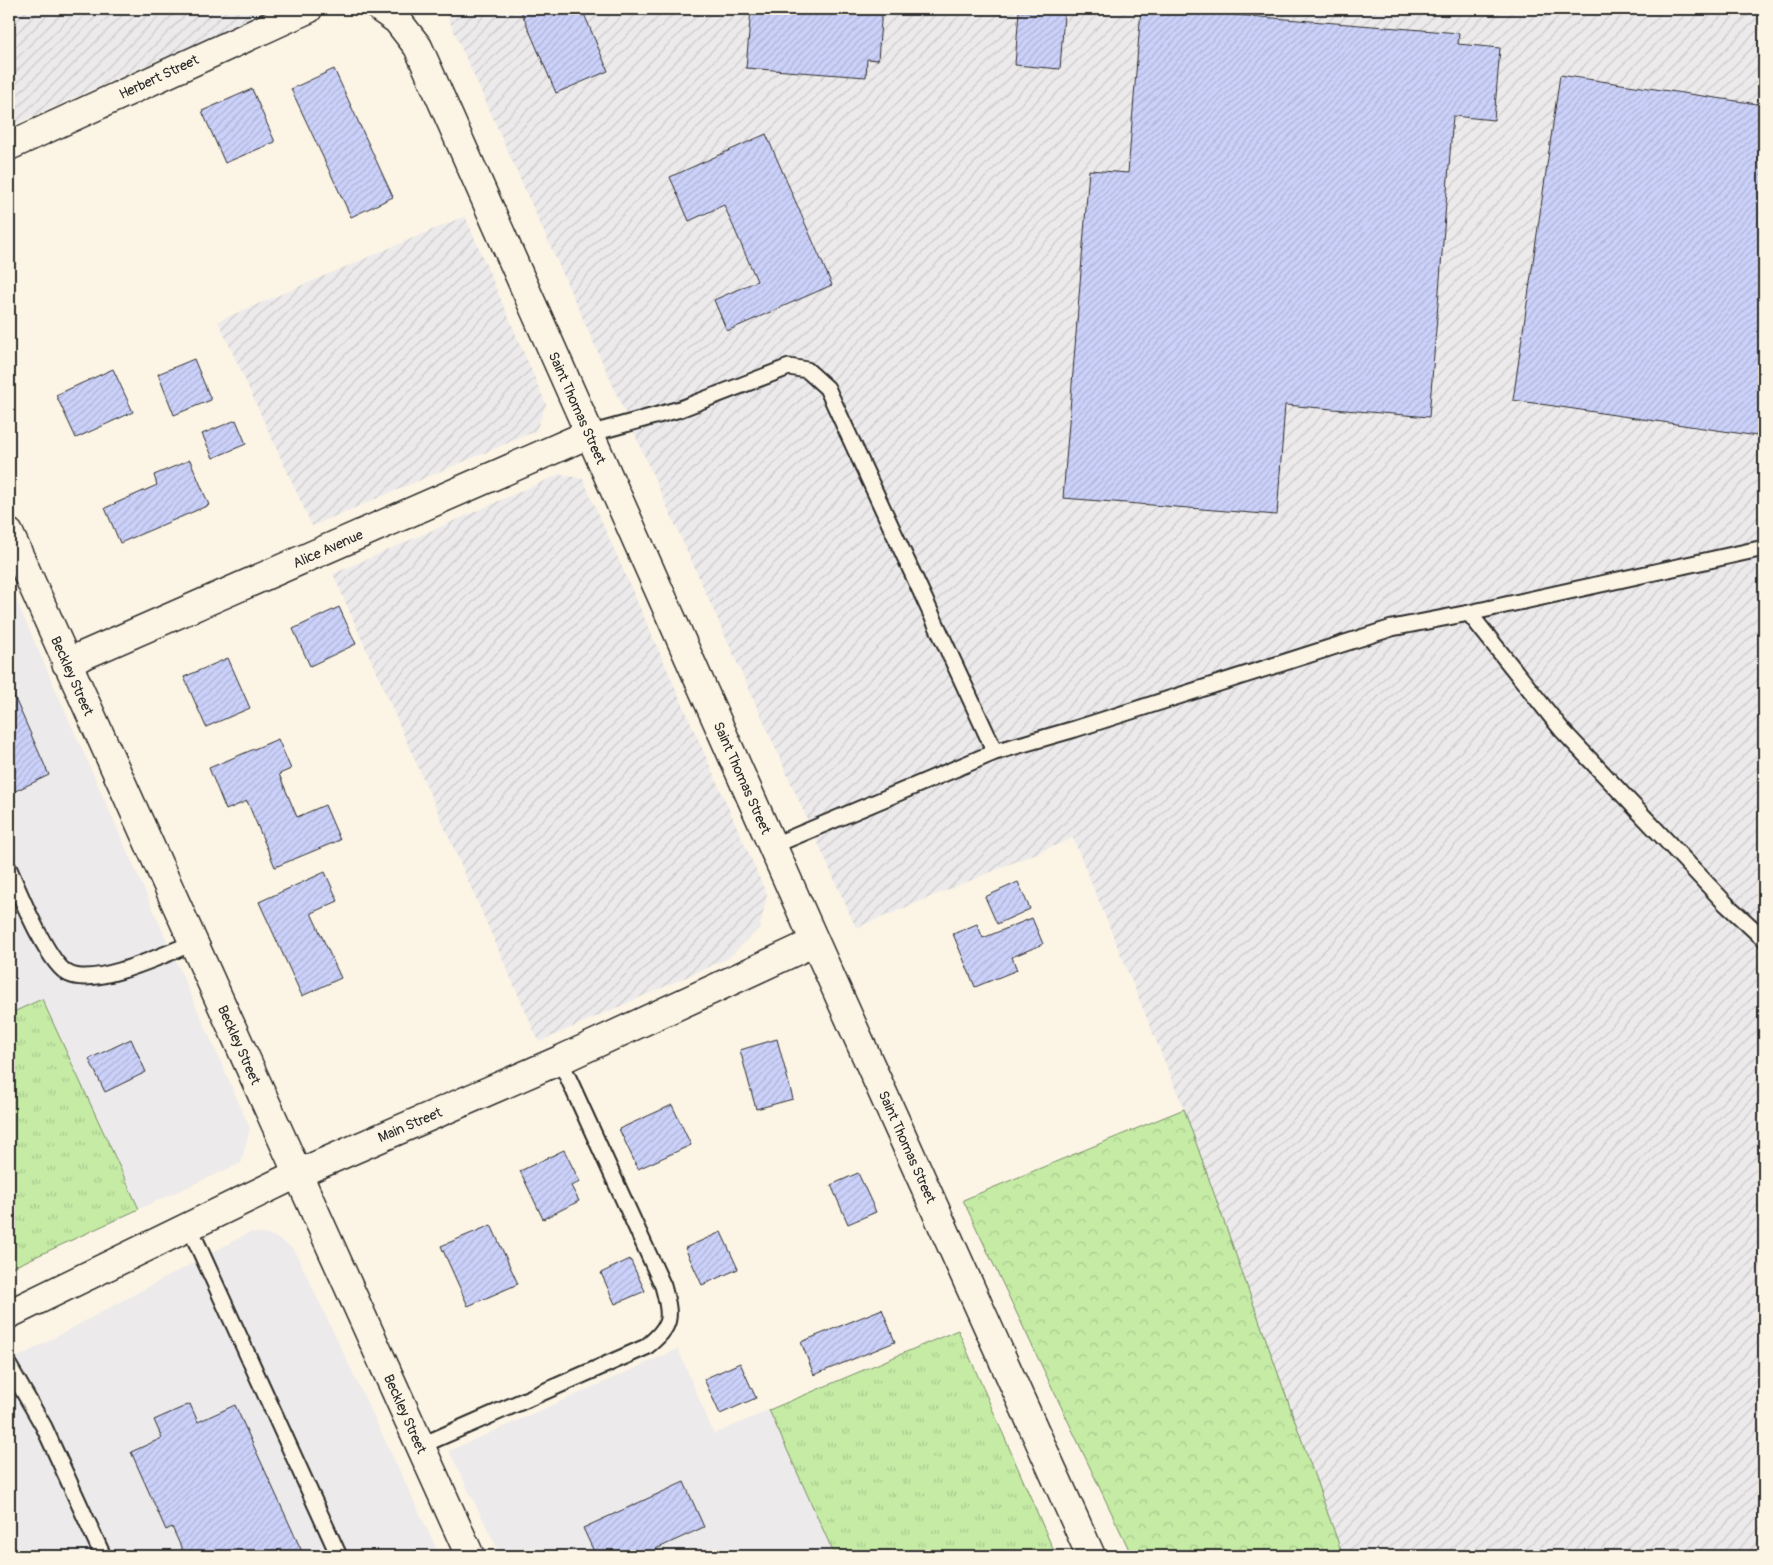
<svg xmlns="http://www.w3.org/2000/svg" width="1773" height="1565" viewBox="0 0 1773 1565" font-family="Pangolin,sans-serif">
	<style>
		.built { fill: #edeaeb }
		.industrial { fill: url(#industrial-furrows) }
		.grass { fill: url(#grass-tufts); stroke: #788b68 }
		.forest { fill: url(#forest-crowns); stroke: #788b68 }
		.building { fill: url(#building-hatch); stroke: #2b2b2b }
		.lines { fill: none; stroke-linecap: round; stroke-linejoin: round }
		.service-casing { stroke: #2b2b2b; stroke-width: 19 }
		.minor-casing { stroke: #2b2b2b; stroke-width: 31 }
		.service { stroke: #fcf5e5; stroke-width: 15 }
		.minor { stroke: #fcf5e5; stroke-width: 28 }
		.labels { text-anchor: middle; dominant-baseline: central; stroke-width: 5; stroke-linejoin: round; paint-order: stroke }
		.street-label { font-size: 14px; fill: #2b2b2b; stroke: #fcf5e5 }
	</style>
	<defs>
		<pattern id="industrial-furrows" width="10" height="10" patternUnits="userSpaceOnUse" patternTransform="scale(1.25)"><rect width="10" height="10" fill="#edeaeb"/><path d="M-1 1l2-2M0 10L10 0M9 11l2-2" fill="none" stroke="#cbc9ca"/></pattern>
		<pattern id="grass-tufts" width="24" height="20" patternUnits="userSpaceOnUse" patternTransform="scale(1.25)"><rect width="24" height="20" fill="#c5eba5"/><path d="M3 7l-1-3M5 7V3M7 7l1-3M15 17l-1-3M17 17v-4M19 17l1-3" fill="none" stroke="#a9ca8e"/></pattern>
		<pattern id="forest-crowns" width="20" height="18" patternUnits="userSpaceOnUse" patternTransform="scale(1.25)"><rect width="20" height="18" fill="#c5eba5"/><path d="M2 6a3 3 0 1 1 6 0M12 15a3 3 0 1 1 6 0" fill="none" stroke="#a9ca8e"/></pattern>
		<pattern id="building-hatch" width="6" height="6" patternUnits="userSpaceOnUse" patternTransform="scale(1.25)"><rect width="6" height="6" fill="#cbd1f9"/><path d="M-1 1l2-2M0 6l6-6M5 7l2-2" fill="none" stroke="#aeb4d6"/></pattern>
	</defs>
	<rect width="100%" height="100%" fill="#fcf5e5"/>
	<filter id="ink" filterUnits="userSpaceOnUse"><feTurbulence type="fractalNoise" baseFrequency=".02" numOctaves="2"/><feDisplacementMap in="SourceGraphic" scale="10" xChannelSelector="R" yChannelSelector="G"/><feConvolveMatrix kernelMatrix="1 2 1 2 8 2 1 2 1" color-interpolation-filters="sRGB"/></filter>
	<g filter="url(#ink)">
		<path class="built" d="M 9,584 L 250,1128 L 241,1163 L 139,1209 L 43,1000 L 9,1014 Z
			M 250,1232 L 273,1236 L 294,1249 L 440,1556 L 9,1556 L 9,1362 Z
			M 678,1349 L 714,1434 L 769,1410 L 835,1556 L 501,1556 L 449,1451 Z"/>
		<path class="industrial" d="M 9,9 L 273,9 L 9,127 Z
			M 444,9 L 1764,9 L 1764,1556 L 1343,1556 L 1184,1109 L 1073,838 L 856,928 Z
			M 465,216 L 546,404 L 536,431 L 312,526 L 218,321 Z
			M 560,474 L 583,479 L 767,895 L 760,927 L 727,959 L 539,1042 L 333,574 Z"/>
		<path class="grass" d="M 42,999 L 139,1209 L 9,1269 L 9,1014 Z
			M 958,1330 L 1056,1556 L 835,1556 L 769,1410 Z"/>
		<path class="forest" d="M 1184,1109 L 1343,1556 L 1132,1556 L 963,1200 Z"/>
		<path class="building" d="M 520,9 L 576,9 L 577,12 L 582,9 L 608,71 L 556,93 Z
			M 751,9 L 882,9 L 878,60 L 867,59 L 866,77 L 746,68 Z
			M 1141,9 L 1162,9 L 1459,33 L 1458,44 L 1500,48 L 1494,120 L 1453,116 L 1429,417 L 1285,405 L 1277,515 L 1063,498 L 1089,170 L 1128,173 Z
			M 1019,11 L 1064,14 L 1060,69 L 1015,65 Z
			M 334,69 L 393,197 L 351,217 L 291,89 Z
			M 1560,75 L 1764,105 L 1764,437 L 1513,400 Z
			M 252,89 L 275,142 L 225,163 L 202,111 Z
			M 766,134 L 832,285 L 727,331 L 714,300 L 757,281 L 724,205 L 689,221 L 670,177 Z
			M 194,359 L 211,400 L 174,415 L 158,374 Z
			M 113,369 L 133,412 L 76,438 L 56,395 Z
			M 236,420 L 246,444 L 213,458 L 202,434 Z
			M 190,460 L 209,505 L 120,543 L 105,508 L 157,485 L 154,475 Z
			M 339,607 L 356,644 L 310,666 L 293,629 Z
			M 228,658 L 250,708 L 206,727 L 184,677 Z
			M 9,685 L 49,775 L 9,794 Z
			M 278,739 L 291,769 L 279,774 L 297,817 L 325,805 L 340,840 L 275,867 L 247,801 L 226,810 L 209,768 Z
			M 325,872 L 338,901 L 311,913 L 341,978 L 302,996 L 259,902 Z
			M 1018,882 L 1030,909 L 997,924 L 985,897 Z
			M 1032,918 L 1043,944 L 1012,957 L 1017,970 L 975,987 L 953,934 L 977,924 L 983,938 Z
			M 131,1039 L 146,1072 L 105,1092 L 89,1059 Z
			M 777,1039 L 793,1099 L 756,1109 L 740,1050 Z
			M 672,1105 L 691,1145 L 638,1169 L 619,1129 Z
			M 564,1150 L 580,1182 L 571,1186 L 579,1201 L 543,1219 L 520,1171 Z
			M 858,1173 L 876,1212 L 848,1224 L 831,1185 Z
			M 491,1225 L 518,1284 L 468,1306 L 441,1246 Z
			M 721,1232 L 738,1269 L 702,1285 L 685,1248 Z
			M 630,1259 L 645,1291 L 615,1304 L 601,1273 Z
			M 882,1309 L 895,1342 L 814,1375 L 801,1342 Z
			M 740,1363 L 756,1398 L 720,1414 L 704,1379 Z
			M 190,1404 L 198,1422 L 235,1405 L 304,1556 L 185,1556 L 172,1527 L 166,1530 L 131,1452 L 162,1438 L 154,1420 Z
			M 684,1482 L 704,1527 L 656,1549 L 659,1556 L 596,1556 L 583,1528 Z"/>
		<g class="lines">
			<defs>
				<path id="service" d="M 589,434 L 680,409 L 789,367 L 807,370 L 827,388 L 995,752
					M 1469,613 L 1562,730 L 1726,904 L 1764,939
					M 772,846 L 995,752 L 1075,729 L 1392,628 L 1469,613 L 1764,548
					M 9,869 C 19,892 48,965 69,974 C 96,987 165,954 193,943
					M 189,1226 L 339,1556
					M 9,1366 L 44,1427 L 103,1556
					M 420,1446 L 646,1347 C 672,1326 672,1318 663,1286 L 560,1060"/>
				<path id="minor" d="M 381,9 L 397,20 L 418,47 L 815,942 L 1091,1556
					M 9,146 L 308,9
					M 9,533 L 470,1556
					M 66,663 L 589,434
					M 9,1314 L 297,1174 L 560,1060 L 815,942"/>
			</defs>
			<use href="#service" class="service-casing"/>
			<use href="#minor" class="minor-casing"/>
			<use href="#service" class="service"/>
			<use href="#minor" class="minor"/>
		</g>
	</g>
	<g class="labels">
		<g class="street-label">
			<text transform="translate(159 77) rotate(-25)">Herbert Street</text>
			<text transform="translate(577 408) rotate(66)">Saint Thomas Street</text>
			<text transform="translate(328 549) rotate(-24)">Alice Avenue</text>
			<text transform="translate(72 676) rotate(66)">Beckley Street</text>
			<text transform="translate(742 778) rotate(66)">Saint Thomas Street</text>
			<text transform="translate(239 1045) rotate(66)">Beckley Street</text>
			<text transform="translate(410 1125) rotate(-23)">Main Street</text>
			<text transform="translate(907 1147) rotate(66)">Saint Thomas Street</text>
			<text transform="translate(405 1414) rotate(66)">Beckley Street</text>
		</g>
	</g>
	<rect width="1773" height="1565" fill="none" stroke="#fcf5e5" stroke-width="30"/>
	<rect x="15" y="15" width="1743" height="1535" fill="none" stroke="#2b2b2b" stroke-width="2" filter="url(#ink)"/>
</svg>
